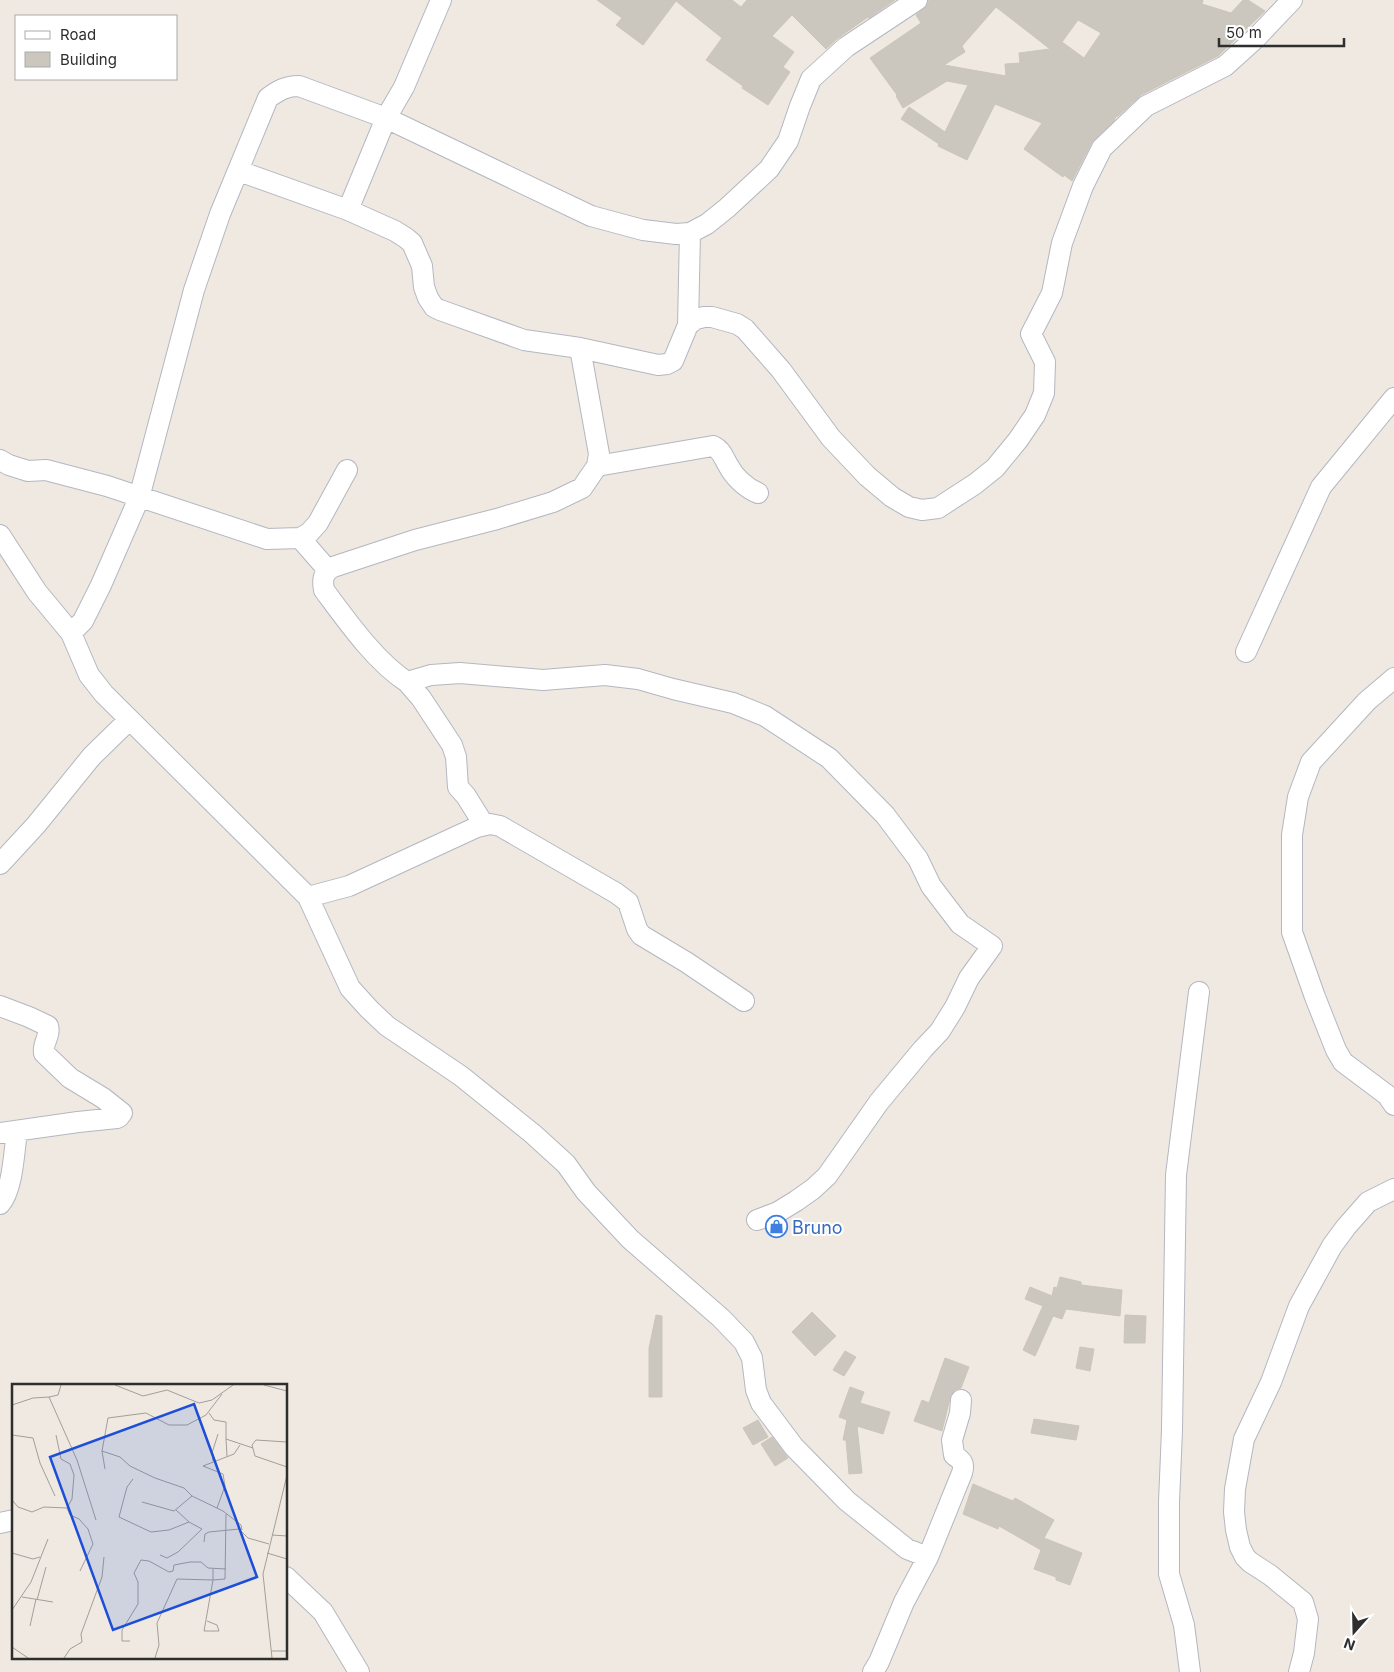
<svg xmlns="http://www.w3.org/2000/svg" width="1394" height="1672" viewBox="0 0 1394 1672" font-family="Inter,sans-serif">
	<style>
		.building { fill: #cbc7bf; stroke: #cbc5ba; fill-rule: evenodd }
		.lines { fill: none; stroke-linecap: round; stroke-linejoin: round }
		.minor-casing { stroke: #b4b7c1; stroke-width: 22 }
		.minor { stroke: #fff; stroke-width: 20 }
		.labels { text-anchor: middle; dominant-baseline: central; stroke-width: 4; stroke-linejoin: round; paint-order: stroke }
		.shop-label { font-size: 18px; fill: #366cbe; stroke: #fff; text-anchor: start }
		.inset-road { fill: none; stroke: #a29e99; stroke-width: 1 }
		.view { fill: #1d4ed8; fill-opacity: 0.15; stroke: #1d4ed8; stroke-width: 2.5 }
		.inset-edge { fill: none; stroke: #2e2e2e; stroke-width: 2.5 }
	</style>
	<rect width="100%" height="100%" fill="#efe9e1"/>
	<path class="building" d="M 597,0 L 732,0 L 741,7 L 747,0 L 895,0 L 869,18 L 868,17 L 838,38 L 826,49 L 792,15 L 772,36 L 794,52 L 783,67 L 790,72 L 768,105 L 742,88 L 743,86 L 706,60 L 722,38 L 676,1 L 643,45 L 616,25 L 622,18 Z
		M 929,0 L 1203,0 L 1202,4 L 1231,13 L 1243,0 L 1248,0 L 1265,11 L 1218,56 L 1141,95 L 1117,117 L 1116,116 L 1114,121 L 1092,142 L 1072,181 L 1064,175 L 1063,177 L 1024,149 L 1042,123 L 995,104 L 967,160 L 938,146 L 939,144 L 901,119 L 909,107 L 945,132 L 968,85 L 947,81 L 903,108 L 896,96 L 897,95 L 870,58 L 921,23 L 916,15 L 927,6 ZM 996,7 L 1050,49 L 1019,53 L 1020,63 L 1005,64 L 1006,76 L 944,65 L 965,52 L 962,46 ZM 1078,20 L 1101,33 L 1084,58 L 1062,42 Z
		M 1060,1277 L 1081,1282 L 1081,1285 L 1122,1290 L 1120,1316 L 1066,1309 L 1062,1319 L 1053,1316 L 1035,1356 L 1023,1350 L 1043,1306 L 1025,1299 L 1030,1287 L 1052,1296 L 1054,1287 L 1057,1288 Z
		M 812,1312 L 836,1336 L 815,1356 L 792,1332 Z
		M 656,1315 L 662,1316 L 662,1397 L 649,1397 L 649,1348 Z
		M 1125,1315 L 1146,1316 L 1145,1343 L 1124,1343 Z
		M 1080,1347 L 1094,1349 L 1090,1371 L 1076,1368 Z
		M 845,1351 L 856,1357 L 844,1376 L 833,1370 Z
		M 945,1358 L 969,1367 L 961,1388 L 955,1390 L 951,1394 L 942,1431 L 914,1421 L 922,1400 L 929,1403 Z
		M 850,1387 L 864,1392 L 860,1403 L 890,1412 L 883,1434 L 857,1426 L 862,1473 L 849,1474 L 846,1440 L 843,1440 L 847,1420 L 839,1417 Z
		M 1034,1419 L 1079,1426 L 1076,1440 L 1031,1433 Z
		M 758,1420 L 768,1437 L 753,1445 L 743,1428 Z
		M 772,1437 L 788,1458 L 775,1466 L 761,1444 Z
		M 973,1484 L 1013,1501 L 1015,1498 L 1054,1520 L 1044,1538 L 1082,1553 L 1070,1585 L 1056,1580 L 1056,1577 L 1034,1569 L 1041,1550 L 999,1526 L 998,1529 L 963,1514 Z"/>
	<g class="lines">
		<defs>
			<path id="minor" d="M 441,0 L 404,87 L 386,118 L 591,216 L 643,230 L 676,234 L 690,233 L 707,224 L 727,208 L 769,169 L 788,141 L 800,106 L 811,79 L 846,47 L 917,0
				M 239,171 L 348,210 L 395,231 L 406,238 L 412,243 L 422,266 L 424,287 L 428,298 L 434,307 L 440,310 L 524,340 L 580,348 L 658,365 L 667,364 L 673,361 L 688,325 L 690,233
				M 688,325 L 696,319 L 704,317 L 712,317 L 737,324 L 745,329 L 781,370 L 831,438 L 867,476 L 892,497 L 909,507 L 922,510 L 938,508 L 975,484 L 995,468 L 1018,440 L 1035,415 L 1044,393 L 1045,362 L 1031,334 L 1052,293 L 1062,243 L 1083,186 L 1102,148 L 1146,106 L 1225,66 L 1256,38 L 1292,0
				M 580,348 L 599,454 L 597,466 L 582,488 L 553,502 L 497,519 L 415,540 L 333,567 C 323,572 322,580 324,590 C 347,621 375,661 407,682 L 431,675 L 460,673 L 543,680 L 605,675 L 638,679 L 673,689 L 733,703 L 765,716 L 829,758 L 885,815 L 918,859 L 931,886 L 960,924 L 992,946 L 969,978 L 955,1007 L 940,1031 L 923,1049 L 879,1102 L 827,1176 L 813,1189 L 796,1201 L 778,1212 L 757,1220
				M 0,460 L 9,465 L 28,471 L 46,470 L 107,486 L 267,539 L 300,538 L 309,533 L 318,523 L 347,470
				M 597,466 L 713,446 C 722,450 723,457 728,465 C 734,477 746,488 758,493
				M 0,535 L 37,592 L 71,633 L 89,675 L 104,694 L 308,897 L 350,988 L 369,1009 L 387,1026 L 461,1076 L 533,1134 L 566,1164 L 586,1192 L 630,1239 L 721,1318 L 744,1342 L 752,1358 L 756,1390 L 761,1403 L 794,1447 L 847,1501 L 907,1549 L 928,1557
				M 300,538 L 327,569
				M 71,633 L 83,621 L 101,585 L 139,498 L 194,290 L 220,214 L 268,98 C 279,90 286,86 299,86 L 386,118 L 348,210
				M 1246,652 L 1321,487 L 1394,398
				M 1394,678 L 1367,701 L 1311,762 L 1298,797 L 1292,835 L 1292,932 L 1315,997 L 1336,1050 L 1343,1062 L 1387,1095 L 1394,1105
				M 407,682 L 421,698 L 452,745 L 456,757 L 458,787 L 466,796 L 484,825
				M 0,864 L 36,825 L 92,756 L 129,720
				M 308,897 L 349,886 L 477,827 L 490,824 L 500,826 L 616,893 L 628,902 L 637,929 L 641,935 L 686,962 L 744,1001
				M 0,1006 L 29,1017 L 48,1026 C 51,1035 42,1044 44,1053 L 70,1078 L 103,1098 L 122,1113 L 119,1117 L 117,1118 L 78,1122 L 0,1133
				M 0,1204 C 13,1189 14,1152 17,1131
				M 0,1523 L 14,1520
				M 286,1577 L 323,1612 L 359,1672
				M 873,1672 L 879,1662 L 904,1602 L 928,1557 L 962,1473 C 965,1463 962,1461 954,1455 L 952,1440 L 960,1413 L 961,1400
				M 1190,1672 L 1184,1625 L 1169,1574 L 1169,1502 L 1172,1430 L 1176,1175 L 1199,992
				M 1299,1672 L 1304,1653 L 1308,1619 L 1303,1602 L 1270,1575 L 1250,1562 L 1245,1557 L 1240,1547 L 1236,1530 L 1234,1512 L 1235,1489 L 1244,1439 L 1271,1382 L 1299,1306 L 1332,1246 L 1346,1227 L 1368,1202 L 1394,1189"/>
		</defs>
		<use href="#minor" class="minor-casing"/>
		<use href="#minor" class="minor"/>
	</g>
	<defs>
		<symbol id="shop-ring" viewBox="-11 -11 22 22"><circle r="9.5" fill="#fff" stroke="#3f7fe0" stroke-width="1.5"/><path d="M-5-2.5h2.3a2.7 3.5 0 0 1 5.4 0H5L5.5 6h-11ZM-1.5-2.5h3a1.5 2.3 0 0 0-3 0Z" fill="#3f7fe0"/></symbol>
	</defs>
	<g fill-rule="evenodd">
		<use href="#shop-ring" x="764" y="1214" width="25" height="25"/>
	</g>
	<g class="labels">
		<g class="shop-label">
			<text x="792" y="1227">Bruno</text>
		</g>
	</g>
	<g transform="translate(12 1384)">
		<rect width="275" height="275" fill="#efe9e1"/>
		<path class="inset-road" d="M 103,1 L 131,12 L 155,6 L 187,19 L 200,16 L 221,1M 252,1 L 275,7M 37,13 L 46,11 L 49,1M 0,21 L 21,14 L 37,13 L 65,76 L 84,136M 197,29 L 202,36 L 214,38 L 214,55 L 241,64M 0,51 L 21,54 L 28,79 L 43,112M 44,51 L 49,75 L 58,80 L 62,91 L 60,115 L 55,124M 214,55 L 215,72M 275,58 L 244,56 L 240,61 L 243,72 L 275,83M 90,67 L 108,73 L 118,82 L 143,94 L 172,104 L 180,112 L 211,127 L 229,141 L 230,146M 201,77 L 200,69 L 206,50M 93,85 L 90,67 L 96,34 L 134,29 L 157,41 L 175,41 L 194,31 L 210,10M 121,95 L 115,103 L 107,133 L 139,148 L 157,146 L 177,138 L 190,145 L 166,168 L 155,174 L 148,171M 0,116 L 6,123 L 20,128 L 32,123 L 55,124 L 58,131 L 67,135 L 76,145 L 81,160 L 68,187M 130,118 L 162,127 L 180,112M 205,124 L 213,102 L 211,90 L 191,82 L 222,70 L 228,61M 164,126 L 177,138M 260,151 L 275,152M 192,158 L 193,150 L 197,148 L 227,145 L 236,154 L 257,160M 0,169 L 21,175 L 28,173M 255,169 L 275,175M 201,185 L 201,196 L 213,195 L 214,130M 10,213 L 41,218M 25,216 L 34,183M 0,226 L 19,198 L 36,155M 18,242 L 24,215M 118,257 L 110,257 L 110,246 L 126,220 L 126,198 L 122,189 L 129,176 L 137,177 L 157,188 L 161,187 L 162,181 L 178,178 L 189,178 L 196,184 L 214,185M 0,263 L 16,274M 259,267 L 275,267M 52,274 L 58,265 L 70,258 L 69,250 L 90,193 L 92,173M 143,274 L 147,261 L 145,239 L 165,195 L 201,196 L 192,247 L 207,247 L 205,241 L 195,237M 260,274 L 251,190 L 275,91"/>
		<path class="view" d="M 182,20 L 245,193 L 101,246 L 38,73 Z"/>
		<rect width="275" height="275" class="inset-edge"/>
	</g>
	<rect x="15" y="15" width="162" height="65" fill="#ffffff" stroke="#ababab"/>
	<rect x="25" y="31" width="25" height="8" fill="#ffffff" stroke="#ababab"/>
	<text x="60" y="40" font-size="15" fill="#2e2e2e">Road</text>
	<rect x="25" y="52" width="25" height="15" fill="#cbc7bf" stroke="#ababab"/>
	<text x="60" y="65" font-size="15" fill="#2e2e2e">Building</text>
	<g transform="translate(1354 1632) rotate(200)" stroke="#ffffff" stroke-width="4" paint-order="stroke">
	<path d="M0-4L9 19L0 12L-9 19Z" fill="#2e2e2e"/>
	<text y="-8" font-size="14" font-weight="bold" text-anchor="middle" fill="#2e2e2e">N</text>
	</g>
	<path d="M1219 38v8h125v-8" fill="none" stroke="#2e2e2e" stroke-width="2.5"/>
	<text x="1226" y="38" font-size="15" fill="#2e2e2e" stroke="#ffffff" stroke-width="4" paint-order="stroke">50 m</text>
</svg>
